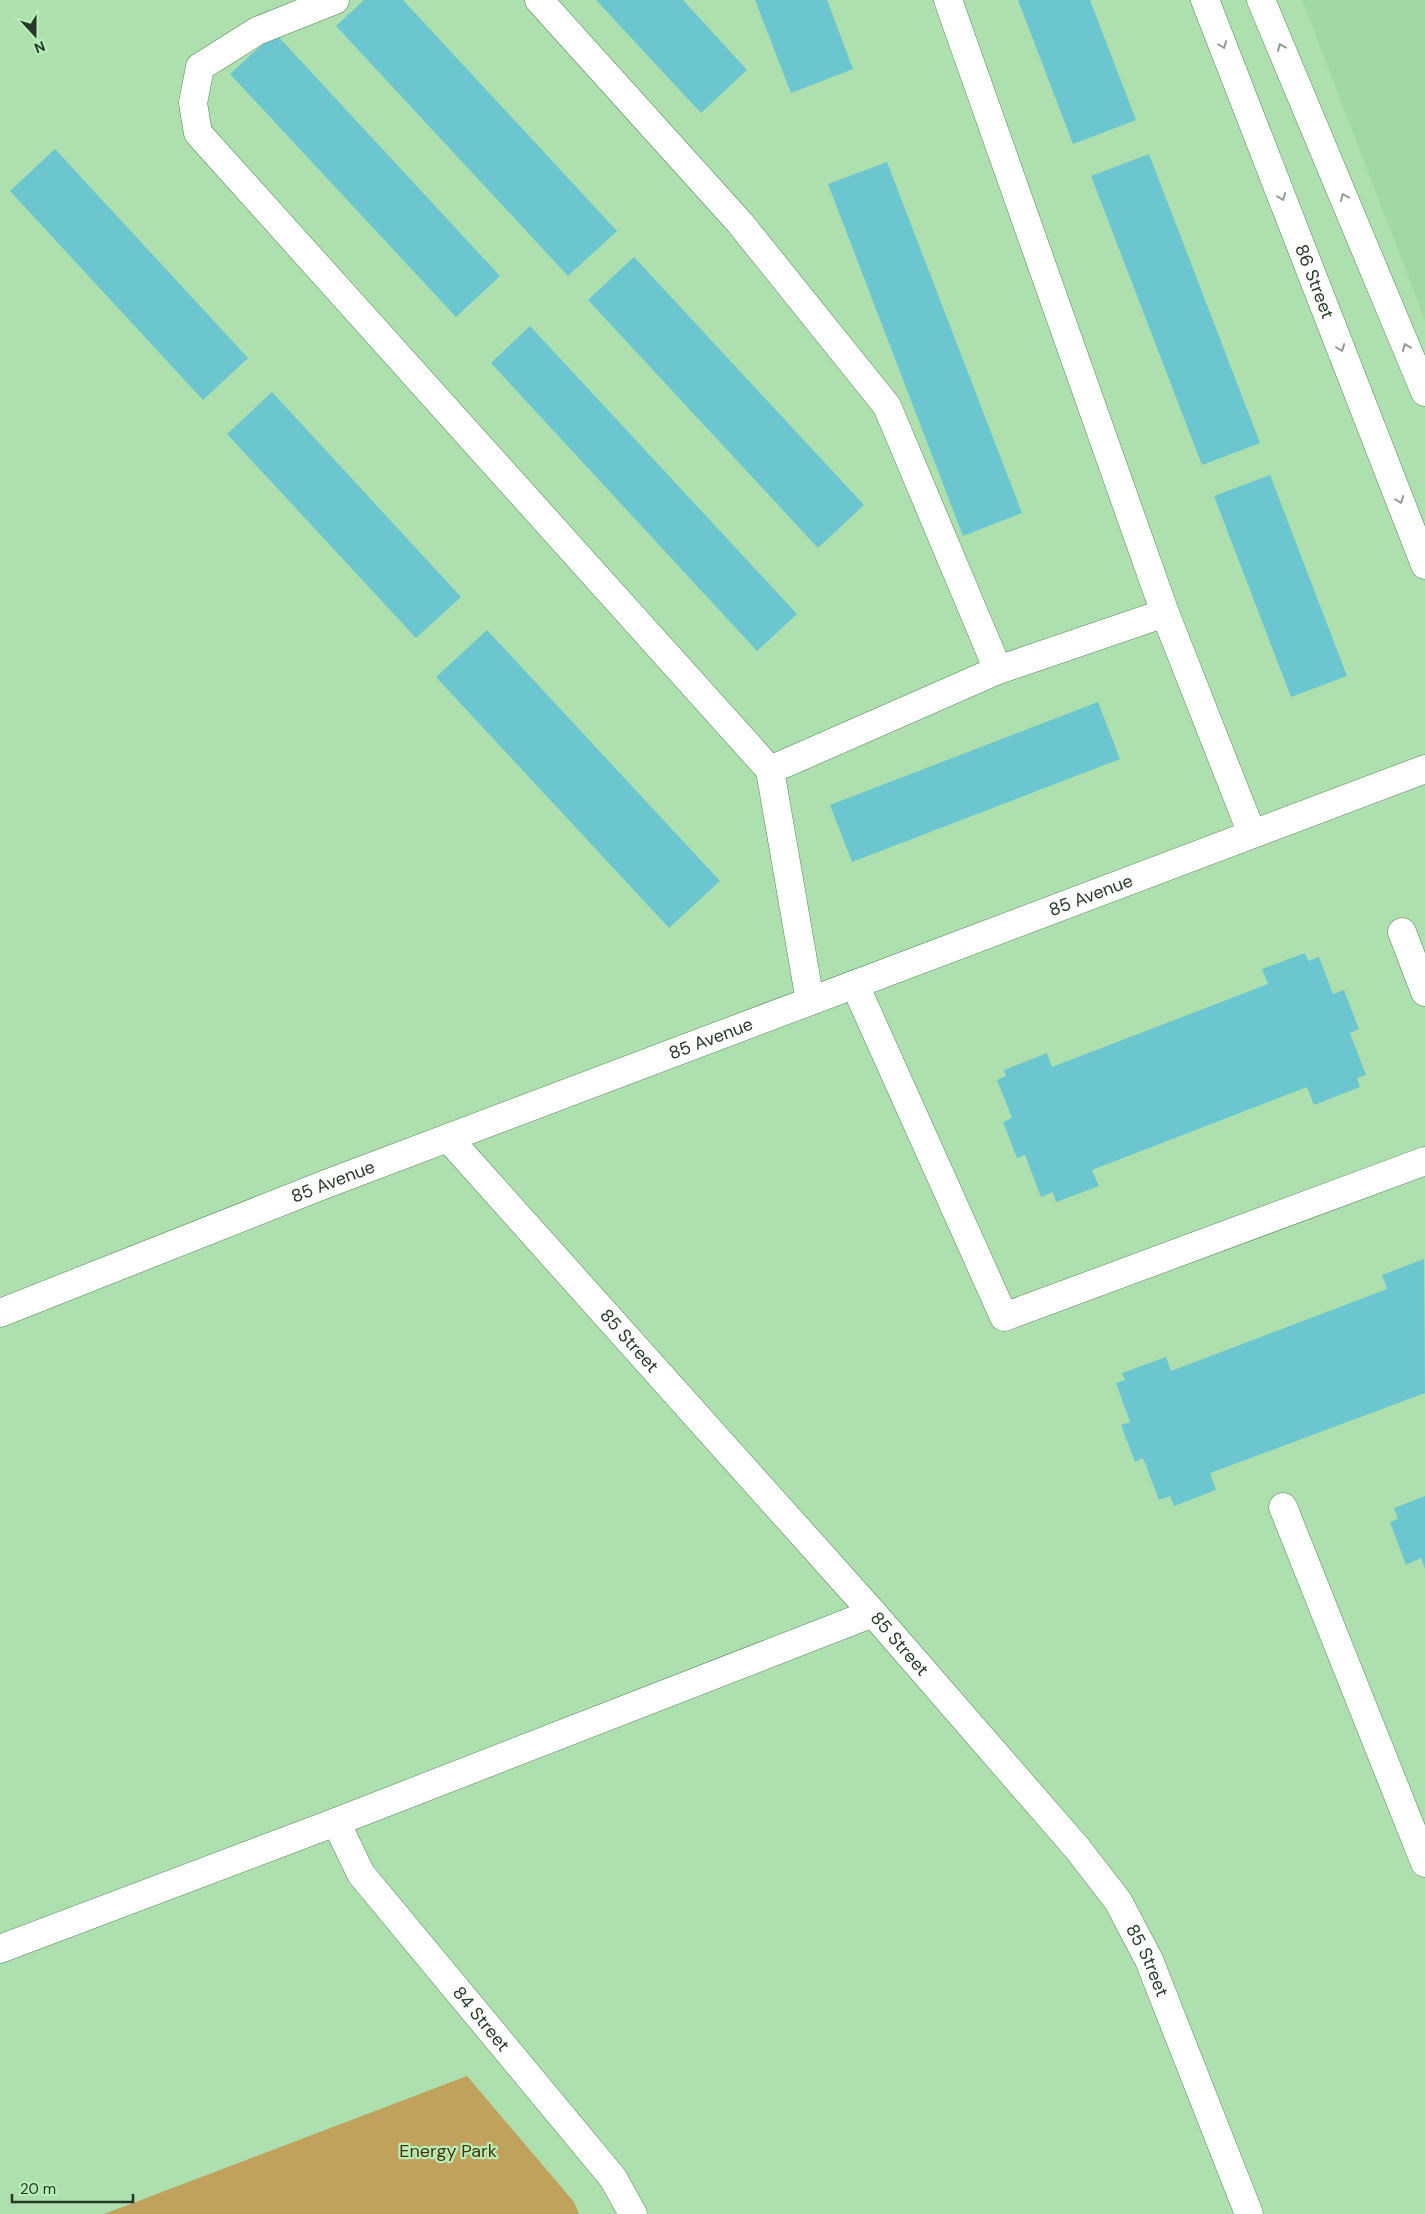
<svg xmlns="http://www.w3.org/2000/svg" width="1425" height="2214" viewBox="0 0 1425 2214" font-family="'DM Sans',sans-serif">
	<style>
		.built { fill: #a0daa2 }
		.green { fill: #c1a25c }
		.building { fill: #6cc6d0 }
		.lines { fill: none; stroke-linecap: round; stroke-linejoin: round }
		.minor-casing { stroke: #568659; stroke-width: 29 }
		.major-casing { stroke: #568659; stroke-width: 29 }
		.minor { stroke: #fff; stroke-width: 28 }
		.major { stroke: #fff; stroke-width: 28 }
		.oneway { stroke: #929c92 }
		.labels { text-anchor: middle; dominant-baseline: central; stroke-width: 4.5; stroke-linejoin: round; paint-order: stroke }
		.street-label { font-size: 18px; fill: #253a26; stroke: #b9eebb }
		.park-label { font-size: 18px; fill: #473507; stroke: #b9eebb }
	</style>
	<rect width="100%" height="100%" fill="#ade0ae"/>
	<path class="built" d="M 1302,0 L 1425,0 L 1425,320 Z"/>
	<path class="green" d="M 467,2076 L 574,2202 L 579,2214 L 104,2214 Z"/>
	<path class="building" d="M 364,0 L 403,0 L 617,231 L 568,276 L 336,26 Z
		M 596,0 L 683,0 L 747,70 L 701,113 Z
		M 755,0 L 827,0 L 853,69 L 791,93 Z
		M 1018,0 L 1090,0 L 1136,120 L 1073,144 Z
		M 275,33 L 500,276 L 456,317 L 230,74 Z
		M 55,149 L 248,358 L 203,400 L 10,191 Z
		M 1149,154 L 1260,443 L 1202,465 L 1091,176 Z
		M 887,162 L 1022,513 L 963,536 L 828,184 Z
		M 634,257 L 864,505 L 818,548 L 588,300 Z
		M 530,326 L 797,614 L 757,651 L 491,363 Z
		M 272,392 L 461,597 L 416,638 L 227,434 Z
		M 1270,475 L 1347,676 L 1291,697 L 1214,496 Z
		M 487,630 L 720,881 L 669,928 L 436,677 Z
		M 1098,702 L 1120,759 L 852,862 L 830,805 Z
		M 1305,953 L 1308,961 L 1319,957 L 1333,994 L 1344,990 L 1359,1029 L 1350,1033 L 1366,1075 L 1357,1078 L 1360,1087 L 1314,1105 L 1307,1087 L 1092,1170 L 1099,1186 L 1056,1202 L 1053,1192 L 1041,1197 L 1025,1155 L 1017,1158 L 1003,1122 L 1012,1118 L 997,1080 L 1006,1076 L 1004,1070 L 1047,1053 L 1052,1067 L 1268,984 L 1262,969 Z
		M 1424,1259 L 1425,1393 L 1210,1473 L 1216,1490 L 1174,1506 L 1170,1496 L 1159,1500 L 1143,1458 L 1135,1462 L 1121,1425 L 1130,1422 L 1116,1383 L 1125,1380 L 1122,1373 L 1166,1357 L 1171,1371 L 1387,1289 L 1382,1275 Z
		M 1425,1496 L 1425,1569 L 1421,1558 L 1406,1565 L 1390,1522 L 1398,1519 L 1394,1508 Z"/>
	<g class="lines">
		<defs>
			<g id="minor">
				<path d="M 335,0 L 257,31 L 200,67 L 193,103 L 198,133 L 770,770 L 998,670 L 1165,613"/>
				<path d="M 539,0 L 740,223 L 887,406 L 998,670"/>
				<path d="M 948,0 L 1165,613 L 1252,834"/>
				<path d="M 770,770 L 810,1001"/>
				<path d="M 1402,932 L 1425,992"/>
				<path d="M 855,985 L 1004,1317 L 1425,1161"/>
				<path id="s1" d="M 448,1138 L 873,1613 L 1077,1848 L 1118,1901 L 1149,1960 L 1249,2214"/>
				<path id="s2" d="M 0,1313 L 326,1184 L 1425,769"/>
				<path d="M 1283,1507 L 1425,1863"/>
				<path id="s3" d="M 336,1822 L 361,1874 L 613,2178 L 633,2214"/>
				<path d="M 0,1949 L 336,1822 L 873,1613"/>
			</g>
			<g id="major">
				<path id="s4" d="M 1205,0 L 1425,565"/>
				<path d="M 1261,0 L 1425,392"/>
			</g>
		</defs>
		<use href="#minor" class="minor-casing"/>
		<use href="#major" class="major-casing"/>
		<use href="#minor" class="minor"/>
		<use href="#major" class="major"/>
	</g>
	<defs><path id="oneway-chevron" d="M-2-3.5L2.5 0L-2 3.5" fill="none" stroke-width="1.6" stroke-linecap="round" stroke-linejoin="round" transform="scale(1.25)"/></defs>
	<g class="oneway">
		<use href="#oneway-chevron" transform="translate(1223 45) rotate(69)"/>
		<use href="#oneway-chevron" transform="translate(1281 47) rotate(-113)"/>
		<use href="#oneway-chevron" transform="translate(1282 197) rotate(69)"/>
		<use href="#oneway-chevron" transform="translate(1344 197) rotate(-113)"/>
		<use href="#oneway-chevron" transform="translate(1406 347) rotate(-113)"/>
		<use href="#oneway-chevron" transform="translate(1341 348) rotate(69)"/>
		<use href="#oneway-chevron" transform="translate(1400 500) rotate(69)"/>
	</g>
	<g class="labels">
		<g class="street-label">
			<text stroke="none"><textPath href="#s4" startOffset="302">86 Street</textPath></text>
			<text stroke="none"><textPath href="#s2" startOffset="1168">85 Avenue</textPath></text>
			<text stroke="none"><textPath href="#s2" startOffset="762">85 Avenue</textPath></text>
			<text stroke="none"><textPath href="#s2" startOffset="358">85 Avenue</textPath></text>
			<text stroke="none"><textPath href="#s1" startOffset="272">85 Street</textPath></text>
			<text stroke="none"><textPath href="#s1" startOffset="678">85 Street</textPath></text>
			<text stroke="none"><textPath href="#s1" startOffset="1082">85 Street</textPath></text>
			<text stroke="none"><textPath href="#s3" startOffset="246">84 Street</textPath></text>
		</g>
		<g class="park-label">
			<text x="448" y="2151">Energy Park</text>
		</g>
	</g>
	<g transform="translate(35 35) rotate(159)" stroke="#b9eebb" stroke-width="4" paint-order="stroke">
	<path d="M0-4L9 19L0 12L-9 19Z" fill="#253a26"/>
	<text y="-8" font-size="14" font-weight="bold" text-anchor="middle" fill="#253a26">N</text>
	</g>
	<path d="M12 2194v8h121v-8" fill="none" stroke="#253a26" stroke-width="2.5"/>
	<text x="20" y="2194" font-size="15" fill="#253a26" stroke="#b9eebb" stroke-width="4" paint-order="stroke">20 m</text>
</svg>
